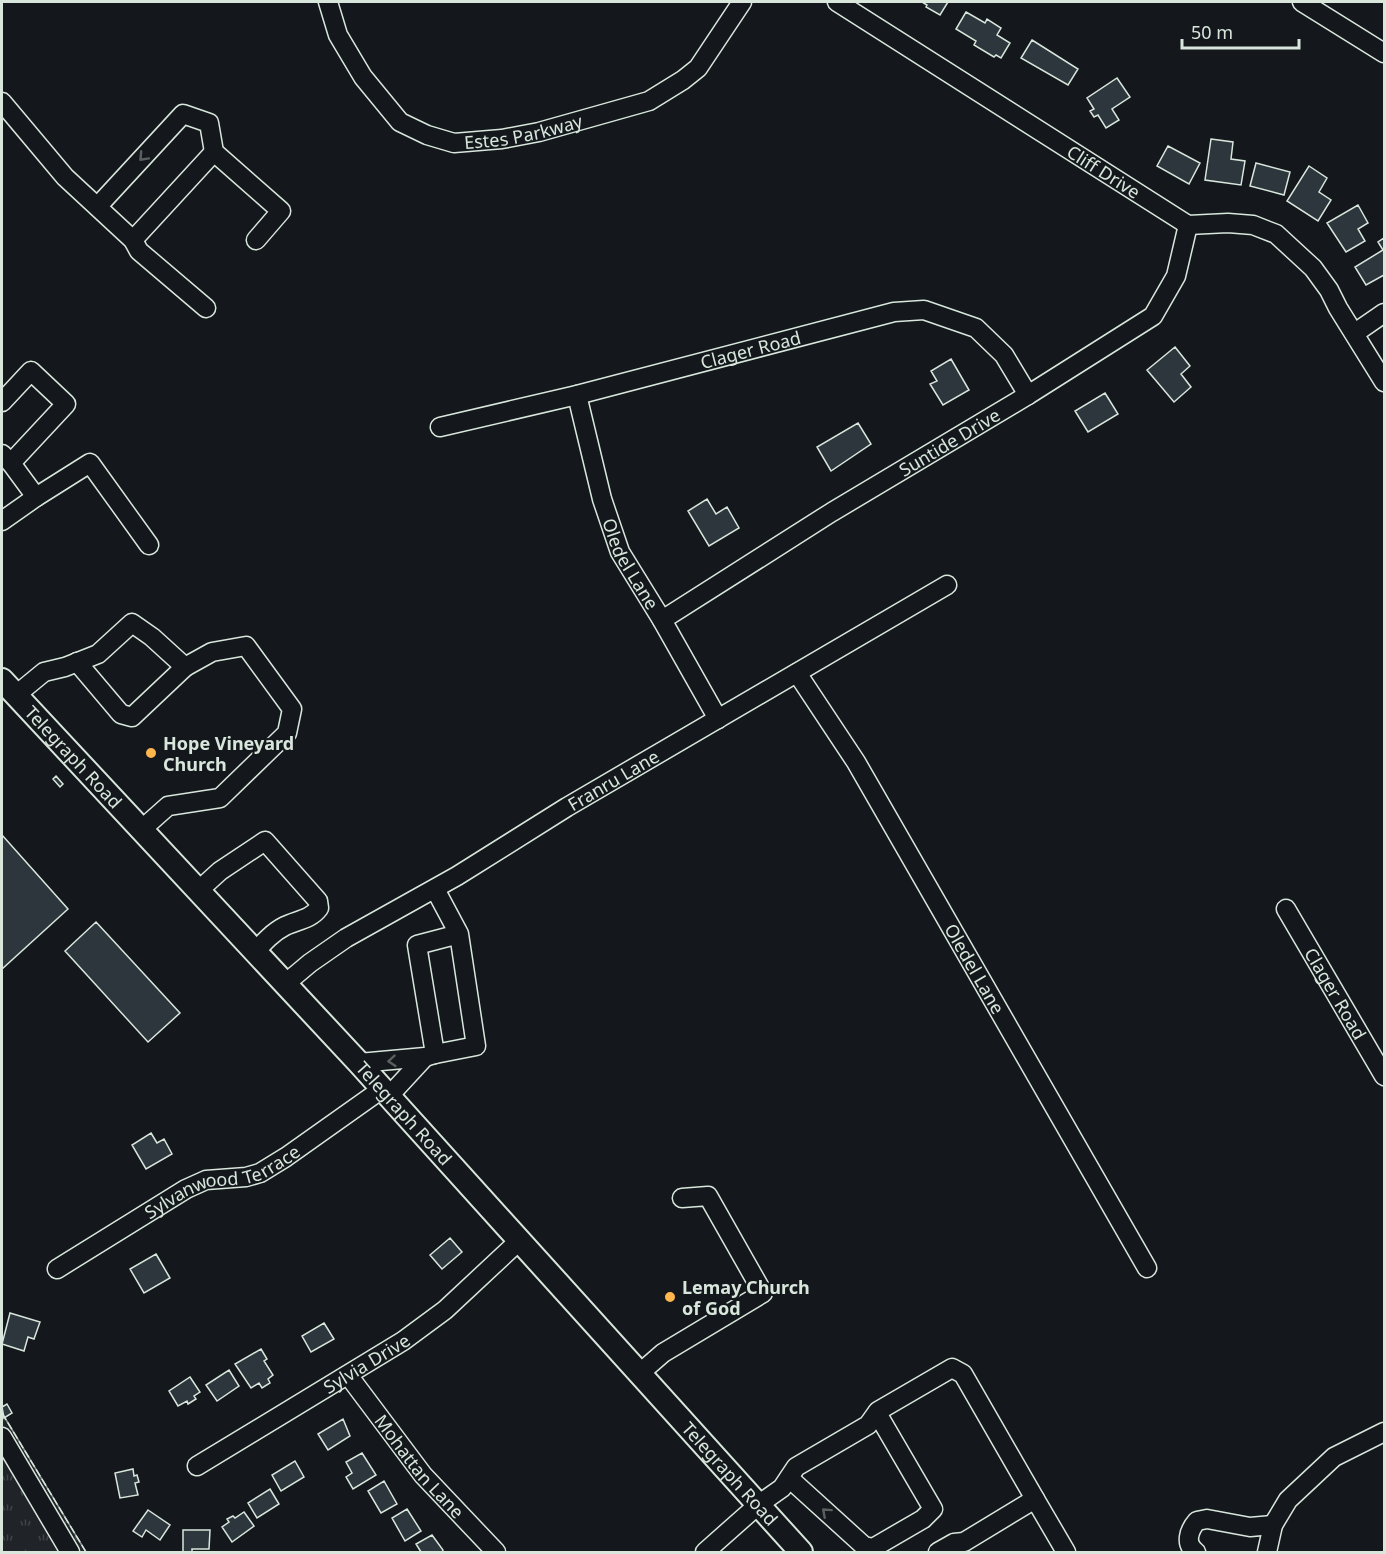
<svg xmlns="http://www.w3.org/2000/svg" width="1386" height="1554" viewBox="0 0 1386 1554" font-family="'Noto Sans',sans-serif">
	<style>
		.grass { fill: url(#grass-tufts); stroke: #939e99; stroke-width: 1.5 }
		.building { fill: #2c363c; stroke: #d8e6dc; stroke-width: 1.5 }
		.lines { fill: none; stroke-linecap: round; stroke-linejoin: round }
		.minor-casing { stroke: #d8e6dc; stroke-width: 21 }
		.major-casing { stroke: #d8e6dc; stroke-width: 26 }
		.minor { stroke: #14181c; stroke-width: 18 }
		.major { stroke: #14181c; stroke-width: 22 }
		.fence { stroke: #d8e6dc; stroke-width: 1.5; stroke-dasharray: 8 3; stroke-linecap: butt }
		.oneway { stroke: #59605f }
		.poi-dot { fill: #ffb74d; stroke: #14181c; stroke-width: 2 }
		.labels { text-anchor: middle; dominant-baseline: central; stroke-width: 4.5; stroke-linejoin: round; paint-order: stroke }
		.street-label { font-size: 18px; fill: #d8e6dc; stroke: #14181c }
		.poi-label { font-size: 18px; font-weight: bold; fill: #d8e6dc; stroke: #14181c; text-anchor: start }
	</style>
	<defs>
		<pattern id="grass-tufts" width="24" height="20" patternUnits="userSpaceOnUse" patternTransform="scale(1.5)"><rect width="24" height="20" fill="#202428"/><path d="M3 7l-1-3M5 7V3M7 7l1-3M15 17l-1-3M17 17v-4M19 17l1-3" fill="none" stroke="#404447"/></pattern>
	</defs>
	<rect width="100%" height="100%" fill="#14181c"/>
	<path class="grass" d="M 2,1413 L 86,1552 L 2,1552 Z"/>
	<path class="building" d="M 922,2 L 948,2 L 940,15 L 926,7 L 927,5 Z
		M 966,12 L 985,23 L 987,19 L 1001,28 L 997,35 L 1010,43 L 1001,58 L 996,55 L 994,57 L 974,45 L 976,41 L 956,29 Z
		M 1032,40 L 1078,69 L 1068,85 L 1021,58 Z
		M 1117,78 L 1130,97 L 1112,109 L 1119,120 L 1106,128 L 1098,115 L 1094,117 L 1090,111 L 1094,109 L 1087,98 Z
		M 1211,139 L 1233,142 L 1231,159 L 1245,161 L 1241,185 L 1205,180 Z
		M 1168,146 L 1200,163 L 1189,184 L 1157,166 Z
		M 1256,163 L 1290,172 L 1284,195 L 1250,186 Z
		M 1309,166 L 1327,178 L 1319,192 L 1331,200 L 1318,221 L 1287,201 Z
		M 1358,205 L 1368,223 L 1358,229 L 1365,241 L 1346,252 L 1327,223 Z
		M 1384,238 L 1384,275 L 1366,285 L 1355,267 L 1383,250 L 1378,242 Z
		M 1175,347 L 1190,366 L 1181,374 L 1191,387 L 1174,402 L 1147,370 Z
		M 951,359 L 969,390 L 943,405 L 930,384 L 937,381 L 931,371 Z
		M 1105,393 L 1118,414 L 1088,432 L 1075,411 Z
		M 858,423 L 871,444 L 831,471 L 817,447 Z
		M 707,499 L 716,514 L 727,507 L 739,528 L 709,546 L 688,511 Z
		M 56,776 L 63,784 L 60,787 L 53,779 Z
		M 2,835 L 68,909 L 2,969 Z
		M 96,922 L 180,1013 L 148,1042 L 65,951 Z
		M 151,1133 L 157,1143 L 164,1139 L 172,1154 L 146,1169 L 132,1145 Z
		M 450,1238 L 462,1252 L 442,1269 L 430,1255 Z
		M 156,1254 L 170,1278 L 144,1293 L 130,1269 Z
		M 10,1313 L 40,1322 L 34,1339 L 28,1337 L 24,1351 L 2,1344 Z
		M 324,1323 L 334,1339 L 311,1352 L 302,1336 Z
		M 261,1349 L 267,1359 L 264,1361 L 273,1375 L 268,1379 L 270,1383 L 262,1388 L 259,1383 L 251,1388 L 235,1364 Z
		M 229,1370 L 239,1386 L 217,1401 L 206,1385 Z
		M 190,1377 L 200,1392 L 194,1396 L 196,1399 L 188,1404 L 187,1401 L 178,1406 L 169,1391 Z
		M 7,1404 L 12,1413 L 4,1418 L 2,1407 Z
		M 343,1419 L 350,1436 L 328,1450 L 318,1434 Z
		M 362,1453 L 376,1475 L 353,1489 L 346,1477 L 352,1473 L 346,1462 Z
		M 295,1461 L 304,1477 L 281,1491 L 272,1475 Z
		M 133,1469 L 134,1476 L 137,1475 L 139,1482 L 135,1483 L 138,1495 L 120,1498 L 115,1473 Z
		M 384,1481 L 397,1504 L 381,1513 L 368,1491 Z
		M 270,1489 L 279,1504 L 257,1518 L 248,1503 Z
		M 407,1509 L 421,1531 L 405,1541 L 392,1518 Z
		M 148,1510 L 170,1525 L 160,1540 L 146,1530 L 142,1537 L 133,1531 Z
		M 244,1512 L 254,1526 L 232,1542 L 222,1527 L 229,1522 L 227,1519 L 233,1516 L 235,1518 Z
		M 183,1530 L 210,1530 L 209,1549 L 192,1549 L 192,1552 L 183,1552 Z
		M 432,1535 L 443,1550 L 442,1552 L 421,1552 L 416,1544 Z"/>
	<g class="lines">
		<defs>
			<g id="minor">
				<path id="s1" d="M 328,2 L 338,35 L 363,77 L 400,122 L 427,135 L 454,143 L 502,139 L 539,132 L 649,101 L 683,80 L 698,68 L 742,2"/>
				<path id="s2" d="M 837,2 L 1188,225 L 1228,223 L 1253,225 L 1276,234 L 1313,268 L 1329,290 L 1338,308 L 1384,382"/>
				<path d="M 1302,2 L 1384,53"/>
				<path d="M 2,102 L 65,177 L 133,240 L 139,251 L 206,308"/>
				<path d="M 98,206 L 183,114 L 209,123 L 214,152 L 281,211 L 256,240"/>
				<path d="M 133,240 L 214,152"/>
				<path d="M 1355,333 L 1384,313"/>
				<path id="s3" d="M 577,395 L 602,499 L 620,552 L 662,620 L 718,719"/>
				<path d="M 2,402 L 31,371 L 66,404 L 11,463"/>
				<path id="s4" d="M 440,427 L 577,395 L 894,312 L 924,310 L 976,328 L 1004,355 L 1028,395"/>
				<path d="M 2,454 L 11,463 L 36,497"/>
				<path d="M 2,521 L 36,497 L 90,463 L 149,545"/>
				<path id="s5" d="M 662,620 L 832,512 L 1028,395 L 1153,316 L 1176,276 L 1188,225"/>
				<path d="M 77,662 L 121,714 L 132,717 L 185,667"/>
				<path id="s6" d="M 797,673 L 856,762 L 1147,1268"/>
				<path d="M 16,695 L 44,672 L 65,667 L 98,654 L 132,623 L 152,637 L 185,667 L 212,652 L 246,646 L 292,709 L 287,733 L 220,798 L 168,806 L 141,830"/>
				<path d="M 435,889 L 459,934 L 476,1046 L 435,1054 L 417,945 L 459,934"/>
				<path d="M 198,891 L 220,871 L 265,841 L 318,901 L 319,908 C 310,920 297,920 285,926 C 273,932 264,942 255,952"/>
				<path id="s7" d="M 1286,909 L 1384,1076"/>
				<path id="s8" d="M 285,984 L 310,963 L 346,938 L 457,876 L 567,807 L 947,585"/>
				<path d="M 359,1063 L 425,1057 L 435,1054"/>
				<path d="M 389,1096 L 425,1057"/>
				<path id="s9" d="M 57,1269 L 186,1189 L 206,1180 L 246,1177 L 260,1173 L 286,1157 L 382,1089"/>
				<path d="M 640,1373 L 663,1353 L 763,1293 L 708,1196 L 682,1198"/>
				<path id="s10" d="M 348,1375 L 423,1475 L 496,1552"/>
				<path d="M 2,1437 L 70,1552"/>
				<path id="s11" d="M 197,1466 L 403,1341 L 445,1310 L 520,1240"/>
				<path d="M 789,1478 L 864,1546 L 873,1548 L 923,1519 L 933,1509 L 877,1413"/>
				<path d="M 1035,1499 L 1066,1552"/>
				<path d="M 705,1552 L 758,1505 L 782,1488 L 796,1467 L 868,1425 L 878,1411 L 952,1368 L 963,1374 L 1035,1499 L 964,1542 L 954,1543 L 938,1552"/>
				<path d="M 1196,1552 C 1184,1544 1189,1530 1197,1521 L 1207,1519 L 1250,1527 L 1273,1525"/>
				<path d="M 1267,1552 L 1273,1525 L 1288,1500 L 1334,1457 L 1384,1432"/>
			</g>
			<g id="major">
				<path id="s12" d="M 2,680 L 359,1063 L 801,1552"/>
			</g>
		</defs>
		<use href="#minor" class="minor-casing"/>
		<use href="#major" class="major-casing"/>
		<use href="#minor" class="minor"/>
		<use href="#major" class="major"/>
		<path class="fence" d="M 2,1413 L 86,1552"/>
	</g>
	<defs><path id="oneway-chevron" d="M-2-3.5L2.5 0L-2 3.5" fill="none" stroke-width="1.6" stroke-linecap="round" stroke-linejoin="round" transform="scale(1.5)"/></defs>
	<g class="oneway">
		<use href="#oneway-chevron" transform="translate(143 157) rotate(133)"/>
		<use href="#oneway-chevron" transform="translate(392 1061) rotate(175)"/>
		<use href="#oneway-chevron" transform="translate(826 1512) rotate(-138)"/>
	</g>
	<g class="poi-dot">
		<circle cx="151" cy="753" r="6"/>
		<circle cx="670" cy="1297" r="6"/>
	</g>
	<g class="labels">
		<g class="street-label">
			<text stroke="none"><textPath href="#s1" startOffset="270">Estes Parkway</textPath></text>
			<text stroke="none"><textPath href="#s2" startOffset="316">Cliff Drive</textPath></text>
			<text stroke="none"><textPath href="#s4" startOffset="320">Clager Road</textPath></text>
			<text stroke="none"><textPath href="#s5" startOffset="338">Suntide Drive</textPath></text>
			<text stroke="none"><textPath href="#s3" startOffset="178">Oledel Lane</textPath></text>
			<text stroke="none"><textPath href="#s12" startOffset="105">Telegraph Road</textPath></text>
			<text stroke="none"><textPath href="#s8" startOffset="387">Franru Lane</textPath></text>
			<text stroke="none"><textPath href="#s6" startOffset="345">Oledel Lane</textPath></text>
			<text stroke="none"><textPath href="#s7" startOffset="98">Clager Road</textPath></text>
			<text stroke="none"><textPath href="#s12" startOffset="591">Telegraph Road</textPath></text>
			<text stroke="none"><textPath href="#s9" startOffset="189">Sylvanwood Terrace</textPath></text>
			<text stroke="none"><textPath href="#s11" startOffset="198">Sylvia Drive</textPath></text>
			<text stroke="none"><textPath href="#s10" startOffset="116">Mohattan Lane</textPath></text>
			<text stroke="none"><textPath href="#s12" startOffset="1077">Telegraph Road</textPath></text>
		</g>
		<g class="poi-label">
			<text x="163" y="743">Hope Vineyard<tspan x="163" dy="21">Church</tspan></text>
			<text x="682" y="1287">Lemay Church<tspan x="682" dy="21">of God</tspan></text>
		</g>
	</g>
	<rect width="1386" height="1554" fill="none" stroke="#d8e6dc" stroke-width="6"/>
	<path d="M1182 39v9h117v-9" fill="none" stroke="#d8e6dc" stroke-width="3"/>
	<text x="1191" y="39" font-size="18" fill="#d8e6dc" stroke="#14181c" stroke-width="4.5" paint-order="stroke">50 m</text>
</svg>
